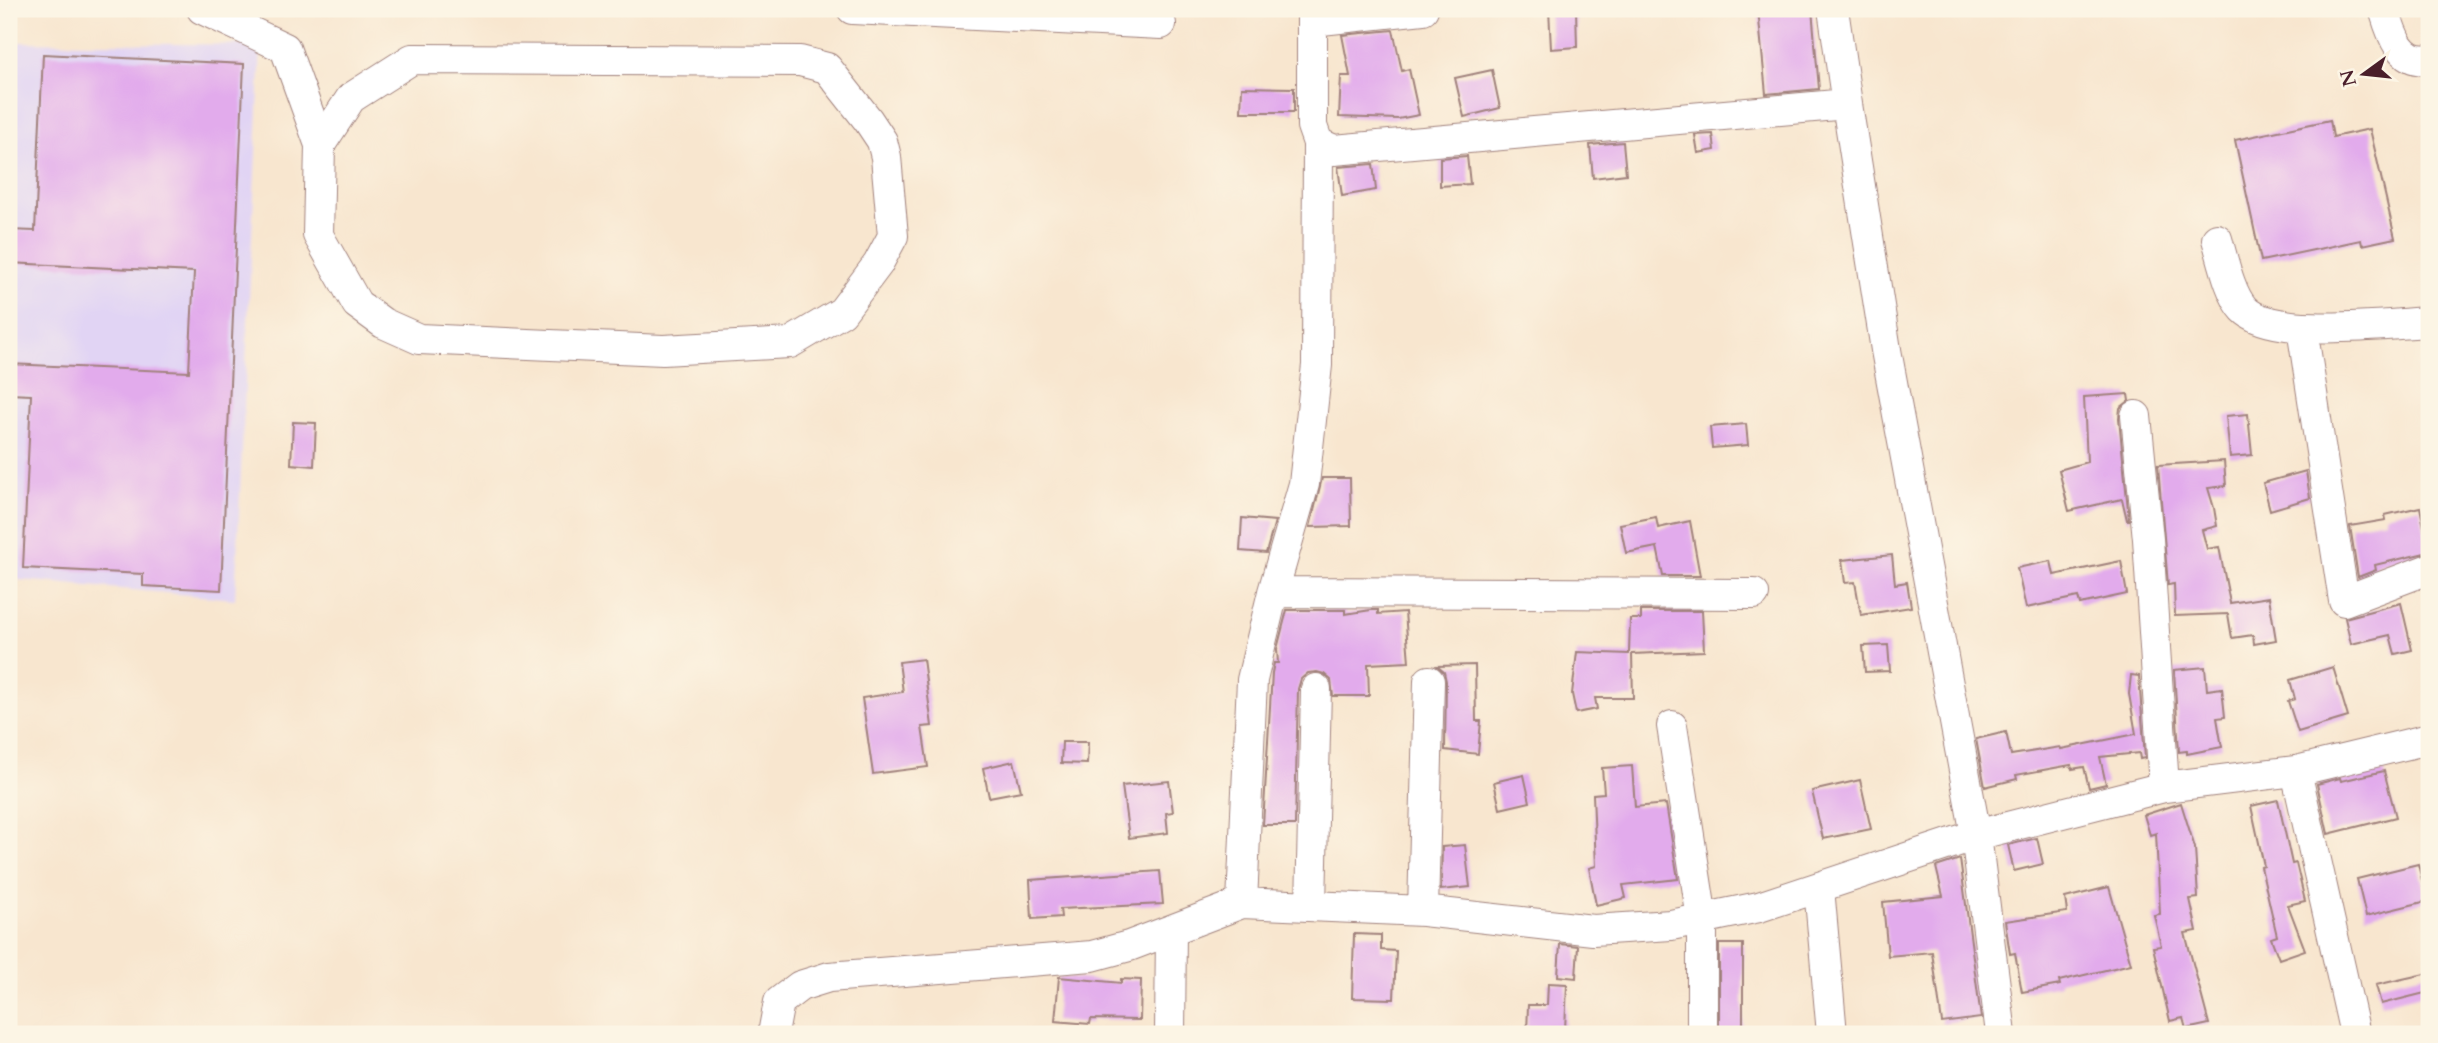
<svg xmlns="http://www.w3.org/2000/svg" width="2438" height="1043" viewBox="0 0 2438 1043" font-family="Cardo,serif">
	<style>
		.built { fill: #e1d4f4 }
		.building { fill: #e2abec }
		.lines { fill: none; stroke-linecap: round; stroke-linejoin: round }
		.minor-casing { stroke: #a1827d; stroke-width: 32 }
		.minor { stroke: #fff; stroke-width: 30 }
	</style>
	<rect width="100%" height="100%" fill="#fcf5e5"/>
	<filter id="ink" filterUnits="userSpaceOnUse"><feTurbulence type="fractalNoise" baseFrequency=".0143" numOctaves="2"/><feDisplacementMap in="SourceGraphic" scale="14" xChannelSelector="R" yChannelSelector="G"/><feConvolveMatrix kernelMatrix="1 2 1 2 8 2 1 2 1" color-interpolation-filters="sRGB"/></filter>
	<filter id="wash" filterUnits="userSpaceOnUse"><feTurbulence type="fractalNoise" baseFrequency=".00686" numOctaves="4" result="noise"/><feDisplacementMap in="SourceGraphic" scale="28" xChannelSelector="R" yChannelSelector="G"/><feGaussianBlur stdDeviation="1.57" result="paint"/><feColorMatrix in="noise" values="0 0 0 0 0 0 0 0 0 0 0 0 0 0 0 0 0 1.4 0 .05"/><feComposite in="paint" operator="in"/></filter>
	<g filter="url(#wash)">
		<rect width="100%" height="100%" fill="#f8e6cf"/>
		<path class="built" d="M 9,42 L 261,45 L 235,599 L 9,579 Z"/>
		<g id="blocks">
			<path class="building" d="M 1549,9 L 1576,9 L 1577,47 L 1551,49 Z
				M 1758,9 L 1812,9 L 1819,89 L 1766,94 Z
				M 1393,30 L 1402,71 L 1409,69 L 1419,115 L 1398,119 L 1339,117 L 1341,76 L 1350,76 L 1342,35 Z
				M 43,54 L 244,64 L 221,590 L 143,586 L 143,574 L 23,568 L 31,395 L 9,394 L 9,364 L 189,372 L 194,272 L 9,263 L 9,230 L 35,231 Z
				M 1492,70 L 1500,108 L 1464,117 L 1455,78 Z
				M 1242,87 L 1294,88 L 1294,112 L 1241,112 Z
				M 2330,120 L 2333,137 L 2370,129 L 2395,238 L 2362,245 L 2361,240 L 2261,261 L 2235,140 Z
				M 1713,134 L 1715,150 L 1698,153 L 1695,135 Z
				M 1623,142 L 1626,174 L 1593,178 L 1590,145 Z
				M 1467,156 L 1470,184 L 1440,186 L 1440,158 Z
				M 1373,164 L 1376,190 L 1342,196 L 1338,167 Z
				M 2128,394 L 2129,401 L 2120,408 L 2119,418 L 2129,520 L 2127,520 L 2122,499 L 2069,511 L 2059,470 L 2087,462 L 2084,397 Z
				M 2248,414 L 2252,455 L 2230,457 L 2226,416 Z
				M 293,422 L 316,423 L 314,466 L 291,464 Z
				M 1746,424 L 1748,445 L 1712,448 L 1710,427 Z
				M 2224,461 L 2226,486 L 2208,488 L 2214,508 L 2217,526 L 2202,530 L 2207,549 L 2219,547 L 2230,603 L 2269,597 L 2276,640 L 2254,644 L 2253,635 L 2232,638 L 2228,614 L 2175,616 L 2174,584 L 2168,585 L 2158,465 Z
				M 2306,471 L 2310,498 L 2270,510 L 2263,483 Z
				M 1322,478 L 1350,478 L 1351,526 L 1310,527 Z
				M 2420,507 L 2429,552 L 2375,565 L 2376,570 L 2358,577 L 2350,526 L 2386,520 L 2385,515 Z
				M 1656,517 L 1658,528 L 1690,521 L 1700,576 L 1663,576 L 1657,547 L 1626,553 L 1620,524 Z
				M 1242,518 L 1275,521 L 1266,553 L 1240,551 Z
				M 1892,555 L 1895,584 L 1907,582 L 1911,607 L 1861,615 L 1855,582 L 1845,583 L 1842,560 Z
				M 2051,561 L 2054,575 L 2121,561 L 2127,594 L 2080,604 L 2078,597 L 2026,608 L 2017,568 Z
				M 2401,603 L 2412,650 L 2395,654 L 2390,635 L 2351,644 L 2345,618 Z
				M 1287,610 L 1345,610 L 1345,614 L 1371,610 L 1378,610 L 1378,614 L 1405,612 L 1409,662 L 1368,664 L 1369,696 L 1333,696 L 1331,680 L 1324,674 L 1317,672 L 1308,673 L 1301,679 L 1298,689 L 1295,825 L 1263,825 L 1272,673 L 1274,663 L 1278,663 L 1277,649 Z
				M 1641,611 L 1702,611 L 1704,651 L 1632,654 L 1633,698 L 1595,698 L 1597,709 L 1576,713 L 1572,694 L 1577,652 L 1629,654 L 1630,619 L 1641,619 Z
				M 1888,645 L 1890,671 L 1865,672 L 1863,646 Z
				M 923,659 L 932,726 L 922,727 L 928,767 L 873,774 L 862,698 L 903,692 L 899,662 Z
				M 1475,665 L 1476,721 L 1481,721 L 1478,754 L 1445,750 L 1446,681 L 1444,672 L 1437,666 Z
				M 2205,667 L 2207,690 L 2222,688 L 2225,717 L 2217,718 L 2222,747 L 2187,754 L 2187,751 L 2179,752 L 2174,670 Z
				M 2333,667 L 2348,717 L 2298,732 L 2288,701 L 2295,699 L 2290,680 Z
				M 2131,675 L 2139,676 L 2145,758 L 2140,759 L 2139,753 L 2100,757 L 2106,784 L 2089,788 L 2084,767 L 2072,769 L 2071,765 L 2016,775 L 2017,779 L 1985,787 L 1976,739 L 2006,732 L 2011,755 L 2060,747 L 2061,749 L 2136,734 L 2129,694 Z
				M 1062,742 L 1088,742 L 1087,764 L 1061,763 Z
				M 1014,761 L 1021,791 L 989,797 L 983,768 Z
				M 1632,766 L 1635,807 L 1666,804 L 1678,879 L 1623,885 L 1626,898 L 1596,905 L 1589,868 L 1596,866 L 1593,794 L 1604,793 L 1602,768 Z
				M 2384,771 L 2396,817 L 2328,834 L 2317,784 L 2340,778 L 2341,781 Z
				M 1524,775 L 1530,802 L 1500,809 L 1494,782 Z
				M 1860,780 L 1871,829 L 1823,839 L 1812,791 Z
				M 1169,781 L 1173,812 L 1166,813 L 1168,833 L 1129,838 L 1122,786 Z
				M 2278,800 L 2292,864 L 2296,863 L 2305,901 L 2288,905 L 2305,950 L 2279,959 L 2271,938 L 2277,936 L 2261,867 L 2264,866 L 2251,806 Z
				M 2181,803 L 2195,848 L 2198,898 L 2190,899 L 2197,931 L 2185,933 L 2209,1024 L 2186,1029 L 2183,1018 L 2170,1021 L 2153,947 L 2161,946 L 2154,915 L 2160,914 L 2156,833 L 2150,835 L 2144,815 Z
				M 2037,838 L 2043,864 L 2014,871 L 2008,845 Z
				M 1465,845 L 1470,887 L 1441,890 L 1442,847 Z
				M 1960,859 L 1981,1018 L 1942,1023 L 1932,952 L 1888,956 L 1883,902 L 1943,896 L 1936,867 Z
				M 2418,864 L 2427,901 L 2366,916 L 2357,879 Z
				M 1160,871 L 1163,904 L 1060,909 L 1061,917 L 1032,919 L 1030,880 Z
				M 2109,887 L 2131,964 L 2059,981 L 2060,985 L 2022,992 L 2015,953 L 2010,954 L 2005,921 L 2067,912 L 2065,898 Z
				M 1354,934 L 1381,935 L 1381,950 L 1396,951 L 1394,999 L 1352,998 Z
				M 1560,944 L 1578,946 L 1576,978 L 1558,976 Z
				M 1719,944 L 1743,944 L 1743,1034 L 1719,1034 Z
				M 2429,973 L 2429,992 L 2381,1004 L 2376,985 Z
				M 1059,977 L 1121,983 L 1121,979 L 1141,980 L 1140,1020 L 1091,1019 L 1090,1024 L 1055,1021 Z
				M 1548,983 L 1567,984 L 1565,1030 L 1549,1029 L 1549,1034 L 1527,1034 L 1528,1005 L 1547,1005 Z"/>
		</g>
	</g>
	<g filter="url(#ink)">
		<use href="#blocks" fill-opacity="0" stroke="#a1827d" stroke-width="2"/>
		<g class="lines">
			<defs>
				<path id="minor" d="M 202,9 L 285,48 L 320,145 L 318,235 L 357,304 L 383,323 L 419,339 L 663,350 L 790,343 L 842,312 L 878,264 L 893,236 L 886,157 L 882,141 L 868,120 L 827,68 L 800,61 L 412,59 L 351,98 L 320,145
					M 852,9 L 1161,24
					M 1312,9 L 1312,126 L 1318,143 L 1334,150 L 1847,104 L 1886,350 L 1976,835 L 2001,1034
					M 1833,9 L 1847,104
					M 2384,9 C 2391,32 2399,64 2429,59
					M 1312,21 L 1423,9
					M 2217,239 C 2223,259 2230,294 2244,309 C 2272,339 2389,324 2429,322
					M 2302,328 L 2344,601 L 2429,569
					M 2136,416 L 2148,539 L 2164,787
					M 1273,592 L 1754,594
					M 1672,726 L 1702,919 L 1702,1034
					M 2296,771 L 2355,1034
					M 1819,888 L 1832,1034
					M 1242,903 L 1252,680 L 1273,592 L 1304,484 L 1317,365 L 1318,143
					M 1311,906 L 1316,689
					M 1423,911 L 1429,681
					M 773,1034 L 779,1002 L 800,986 L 829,977 L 1092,956 L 1129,946 L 1242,903 L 1423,911 L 1593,930 L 1671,925 L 1759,907 L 1976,835 L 2164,787 L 2296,771 L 2429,739
					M 1170,1034 L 1171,930"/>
			</defs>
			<use href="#minor" class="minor-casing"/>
			<use href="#minor" class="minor"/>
		</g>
	</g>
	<rect width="2438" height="1043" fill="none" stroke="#fcf5e5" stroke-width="35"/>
	<g transform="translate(2364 74) rotate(255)" stroke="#fcf5e5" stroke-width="5" paint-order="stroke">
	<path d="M0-5L12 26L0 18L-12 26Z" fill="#4a1f2b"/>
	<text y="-10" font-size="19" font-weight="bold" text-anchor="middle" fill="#4a1f2b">N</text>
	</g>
</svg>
